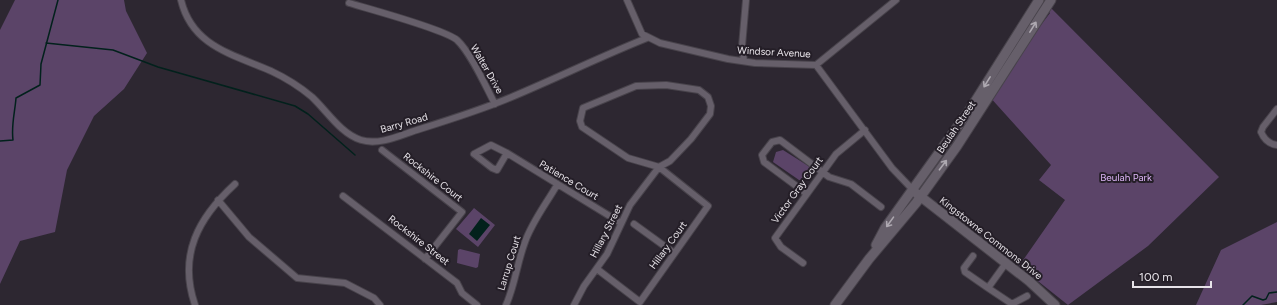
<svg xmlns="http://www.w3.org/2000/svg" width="1277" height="305" viewBox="0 0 1277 305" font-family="Figtree,sans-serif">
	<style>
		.green { fill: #5b4468 }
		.water { fill: #02211c }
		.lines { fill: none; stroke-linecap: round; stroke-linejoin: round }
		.stream { stroke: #02211c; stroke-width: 1.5 }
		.street-casing { stroke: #48434b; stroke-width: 8 }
		.secondary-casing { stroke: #48434b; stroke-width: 11 }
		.street { stroke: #665f6a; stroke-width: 6 }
		.secondary { stroke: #665f6a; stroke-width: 9 }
		.oneway { stroke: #ada8b0 }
		.labels { text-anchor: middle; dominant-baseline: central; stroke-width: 4; stroke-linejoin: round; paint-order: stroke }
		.street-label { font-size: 10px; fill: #e7e3e9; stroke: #241e27 }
		.park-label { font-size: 10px; fill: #ddb5f7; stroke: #241e27 }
	</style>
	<rect width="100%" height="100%" fill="#2d2731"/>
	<path class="green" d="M 15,0 L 124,0 L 126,11 L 147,53 L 124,89 L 94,116 L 67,170 L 55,232 L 20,241 L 0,284 L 0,30 Z
		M 1048,5 L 1219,177 L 1148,246 L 1068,305 L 1019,266 L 1065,200 L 1039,180 L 1051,165 L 988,95 L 1050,13 L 1046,9 Z
		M 783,150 L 810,167 L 809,174 L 810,178 L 808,180 L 799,180 L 773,162 L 776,152 Z
		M 474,208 L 495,225 L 478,247 L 456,229 Z
		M 1277,222 L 1277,302 L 1261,305 L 1196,305 L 1221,250 Z
		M 460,249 L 480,254 L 478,267 L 476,268 L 457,263 L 458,250 Z"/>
	<path class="water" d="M 481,218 L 490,225 L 477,241 L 469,234 Z"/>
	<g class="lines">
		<path class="stream" d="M 46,43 L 113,50 L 158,67 L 295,106 L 308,114 L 355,155
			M 0,141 L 13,140 C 11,125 15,112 16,98 L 40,85 L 41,64 L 58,0
			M 1243,305 L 1252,296 L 1263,300 L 1266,299 L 1269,293 L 1277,292"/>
		<defs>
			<path id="street" d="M 181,0 C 192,46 232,54 271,71 C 286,78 299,86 312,97 C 327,111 341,134 361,140 C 380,146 403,134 420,129 C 452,119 484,109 514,96 C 559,77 602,56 647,38
				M 627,0 L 642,34 L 660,43 L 728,59 L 755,63 L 816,65 L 892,168 L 913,190
				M 349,3 C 369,9 444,29 457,40 C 471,53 486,87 495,104
				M 744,61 L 742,46 L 746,0
				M 816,65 L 896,0
				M 666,85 L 699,90 L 708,97 L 711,106 L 710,114 L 691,139 L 670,161 L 659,167 L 628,158 L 582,127 L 580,121 L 583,108 L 636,86 Z
				M 1277,109 L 1263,127 L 1261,132 C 1264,139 1269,144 1277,145
				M 491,145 L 507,153 L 497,170 L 492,168 L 474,154 Z
				M 382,150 L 462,212 L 425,259
				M 507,153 L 621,223
				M 807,194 L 764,162 L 762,155 L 772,142 L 780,140 L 829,177 L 851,184 L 881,207
				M 343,196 L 457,283 L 462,293 L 477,305
				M 218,200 L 249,237 L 297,278 L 345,283 L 374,298 L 380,305
				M 634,224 L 674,253
				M 973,256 L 964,268 L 965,272 L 988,288 L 1006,263
				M 803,263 L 781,247 L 775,238 L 836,154 L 865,130
				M 988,288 L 1012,304 L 1027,296
				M 195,305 C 178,255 198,218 235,184
				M 506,305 C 515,285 517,263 525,242 C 532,222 546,204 557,185
				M 574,305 L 584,286 L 607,254 L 630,205 L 659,167 L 708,206 L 640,302 L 597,269"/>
			<path id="secondary" d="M 916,193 L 1029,281 L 1055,305
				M 876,245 L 885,228 L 971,108 L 1039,0
				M 835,305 L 869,259 L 916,203 L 957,146 L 1051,0"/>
		</defs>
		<use href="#street" class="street-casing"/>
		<use href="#secondary" class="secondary-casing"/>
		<use href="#street" class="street"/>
		<use href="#secondary" class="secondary"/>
	</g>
	<defs><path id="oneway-shaft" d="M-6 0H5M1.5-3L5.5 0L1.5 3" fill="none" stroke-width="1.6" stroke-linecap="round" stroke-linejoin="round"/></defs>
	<g class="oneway">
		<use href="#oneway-shaft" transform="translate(1033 27) rotate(-58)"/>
		<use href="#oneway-shaft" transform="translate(987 82) rotate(122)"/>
		<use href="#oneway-shaft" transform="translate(943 165) rotate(-53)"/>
		<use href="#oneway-shaft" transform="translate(890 222) rotate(126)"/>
	</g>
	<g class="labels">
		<g class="street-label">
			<text transform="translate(774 52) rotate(3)">Windsor Avenue</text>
			<text transform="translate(487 69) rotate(60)">Walter Drive</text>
			<text transform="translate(404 123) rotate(-16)">Barry Road</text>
			<text transform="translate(956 127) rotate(-56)">Beulah Street</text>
			<text transform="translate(433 177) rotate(38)">Rockshire Court</text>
			<text transform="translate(569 180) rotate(31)">Patience Court</text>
			<text transform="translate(797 190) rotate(-54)">Victor Gray Court</text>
			<text transform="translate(606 231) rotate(-63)">Hillary Street</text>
			<text transform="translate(991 238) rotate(38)">Kingstowne Commons Drive</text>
			<text transform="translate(419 240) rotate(38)">Rockshire Street</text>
			<text transform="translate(668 245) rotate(-54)">Hillary Court</text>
			<text transform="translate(509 263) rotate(-73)">Larrup Court</text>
		</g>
		<g class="park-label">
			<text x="1126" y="177">Beulah Park</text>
		</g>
	</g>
	<path d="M1133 281v6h78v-6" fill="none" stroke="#e7e3e9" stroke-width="2"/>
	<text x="1139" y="281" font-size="12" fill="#e7e3e9" stroke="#241e27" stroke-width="3" paint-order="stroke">100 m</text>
</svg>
